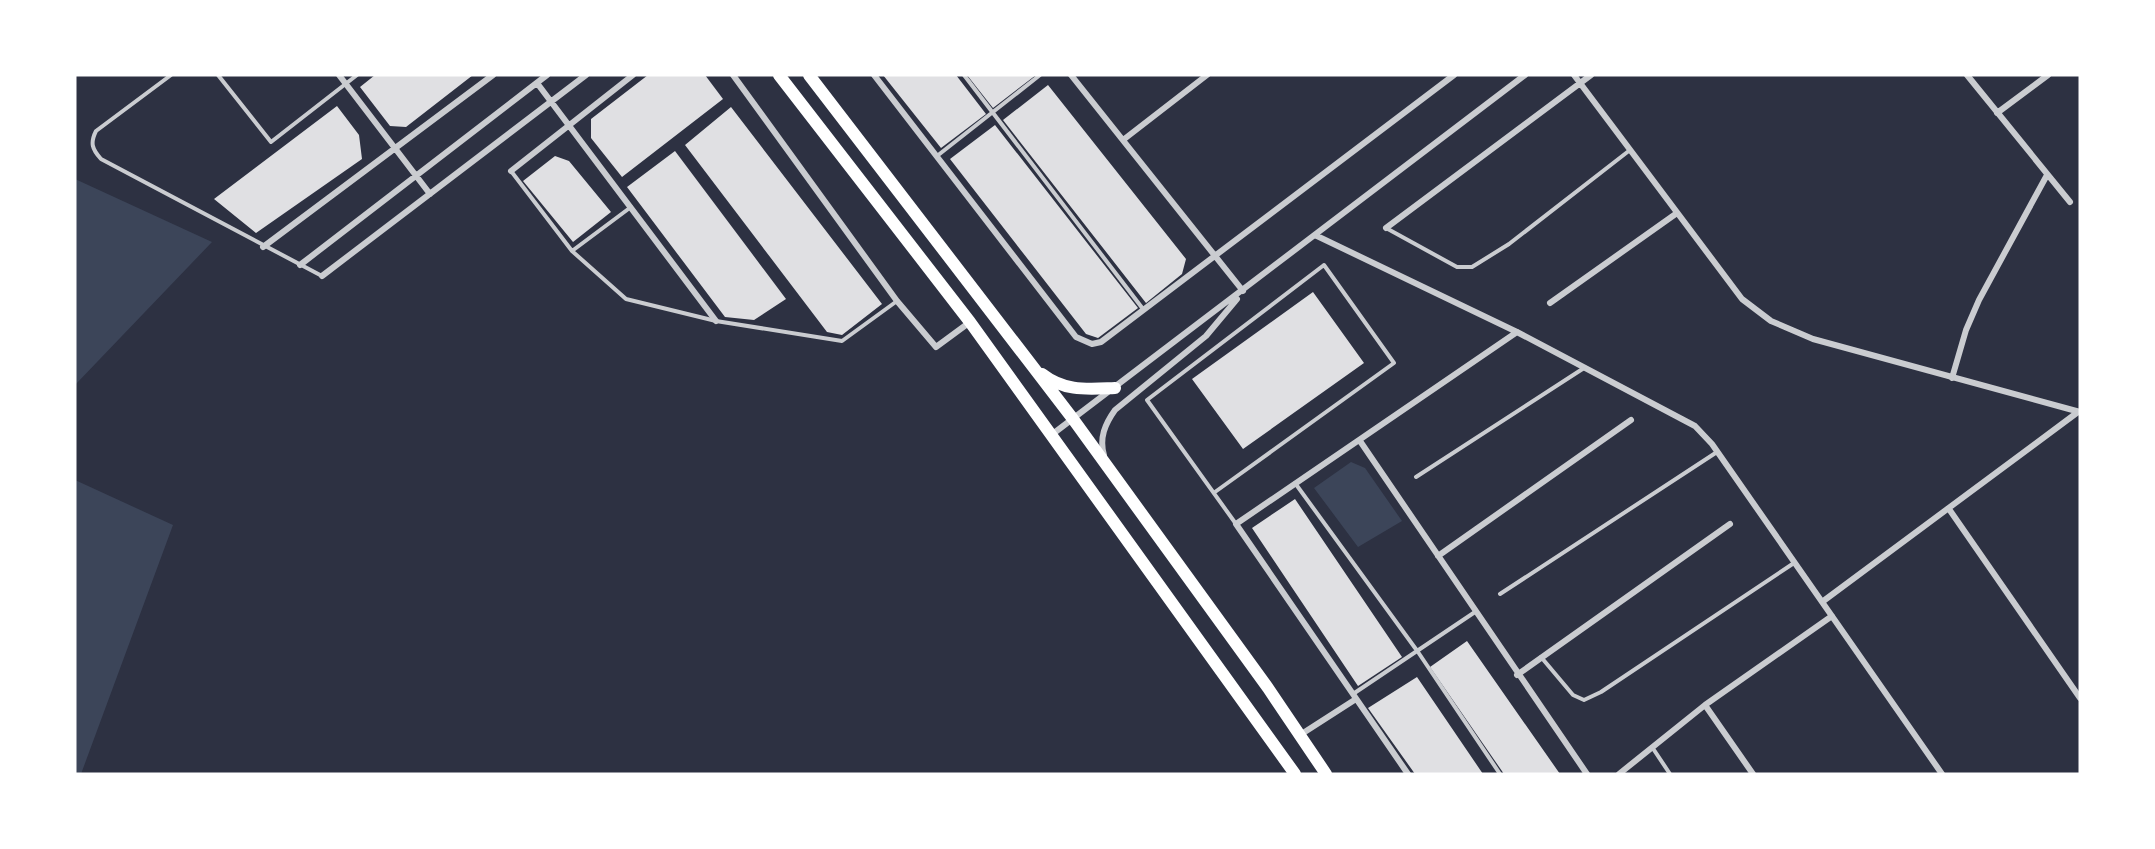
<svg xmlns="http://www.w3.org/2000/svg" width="2155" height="849" viewBox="0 0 2155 849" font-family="'Nunito Sans',sans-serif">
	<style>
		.green { fill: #3c4559 }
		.building { fill: #e0e0e3 }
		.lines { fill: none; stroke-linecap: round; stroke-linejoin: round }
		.service { stroke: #caccd0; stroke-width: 4 }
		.minor { stroke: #caccd0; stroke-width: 6 }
		.primary { stroke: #fff; stroke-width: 12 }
	</style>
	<rect width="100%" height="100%" fill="#2d3142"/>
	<path class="green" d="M 75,179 L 212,242 L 75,385 Z
		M 1351,462 L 1365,468 L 1402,521 L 1358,547 L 1314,488 Z
		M 75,480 L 173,525 L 81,774 L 75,774 Z"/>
	<path class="building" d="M 375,75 L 473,75 L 406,127 L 390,126 L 360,87 Z
		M 648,75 L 705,75 L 723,99 L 622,177 L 591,138 L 591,119 Z
		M 883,75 L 956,75 L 986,114 L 941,148 Z
		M 967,75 L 1036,75 L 993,108 Z
		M 1048,85 L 1186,259 L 1182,274 L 1146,303 L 1003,120 Z
		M 337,106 L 359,135 L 362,159 L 256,233 L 214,199 Z
		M 731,107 L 882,304 L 842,335 L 827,332 L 685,145 Z
		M 995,125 L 1138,308 L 1098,338 L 1086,334 L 950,159 Z
		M 675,151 L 786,299 L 754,320 L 725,317 L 627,187 Z
		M 555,156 L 569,161 L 611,212 L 573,242 L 523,181 Z
		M 1313,292 L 1364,363 L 1243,449 L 1192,379 Z
		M 1295,499 L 1402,657 L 1358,686 L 1252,528 Z
		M 1467,641 L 1560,774 L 1504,774 L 1430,667 Z
		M 1417,677 L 1483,774 L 1415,774 L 1368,708 Z"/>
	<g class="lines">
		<path class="service" d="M 171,75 L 96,131 C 90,143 92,149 101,159 L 322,276
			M 218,75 L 271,142 L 357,75
			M 964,75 L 1143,309
			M 937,156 L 1040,75
			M 511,171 L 572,251 L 626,299 L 716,321 L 842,341 L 897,301
			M 1386,228 L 1457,267 L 1472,267 L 1509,244 L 1630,150
			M 572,251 L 631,207
			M 1416,477 L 1584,368
			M 1295,483 L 1418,652 L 1500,774
			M 1215,492 L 1394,363 L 1324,265 L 1147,400 L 1236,524
			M 1500,594 L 1717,452
			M 1541,657 L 1573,695 L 1584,700 L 1601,692 L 1794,563
			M 1353,694 L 1475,612
			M 1652,747 L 1670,774"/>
		<path class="minor" d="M 339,75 L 430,194
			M 733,75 L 897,301 L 936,347 L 970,322
			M 874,75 L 1076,337 L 1092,344 L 1101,342 L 1454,75
			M 1071,75 L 1243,291
			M 1574,75 L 1742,299 L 1771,321 L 1813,339 L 2080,412
			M 1967,75 L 2070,202
			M 537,83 L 716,321
			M 1997,113 L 2048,75
			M 1123,140 L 1207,75
			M 511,171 L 633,75
			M 1386,228 L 1591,75
			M 1317,236 L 1517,332 L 1695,426 L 1712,444 L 1942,774
			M 263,247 L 493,75
			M 300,265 L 547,75
			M 322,276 L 586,75
			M 1550,303 L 1677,213
			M 1952,378 L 1966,330 L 1979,300 L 2047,175
			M 1050,436 L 1525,75
			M 1360,441 L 1587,774
			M 1104,455 C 1099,438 1105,424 1115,410 L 1206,336 L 1237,299
			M 1949,509 L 2080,698
			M 1438,556 L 1631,420
			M 1822,602 L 2078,412
			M 1517,675 L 1730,524
			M 1705,705 L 1753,774
			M 1300,735 L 1356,699
			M 1408,774 L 1236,524 L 1517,332
			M 1619,774 L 1705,705 L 1832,616"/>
		<path class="primary" d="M 779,75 L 970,322 L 1295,774
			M 809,75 L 1073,419 L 1268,688 L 1326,774
			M 1042,374 C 1065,392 1088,389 1115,388"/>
	</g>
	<rect width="2155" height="849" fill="none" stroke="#ffffff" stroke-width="153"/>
</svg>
